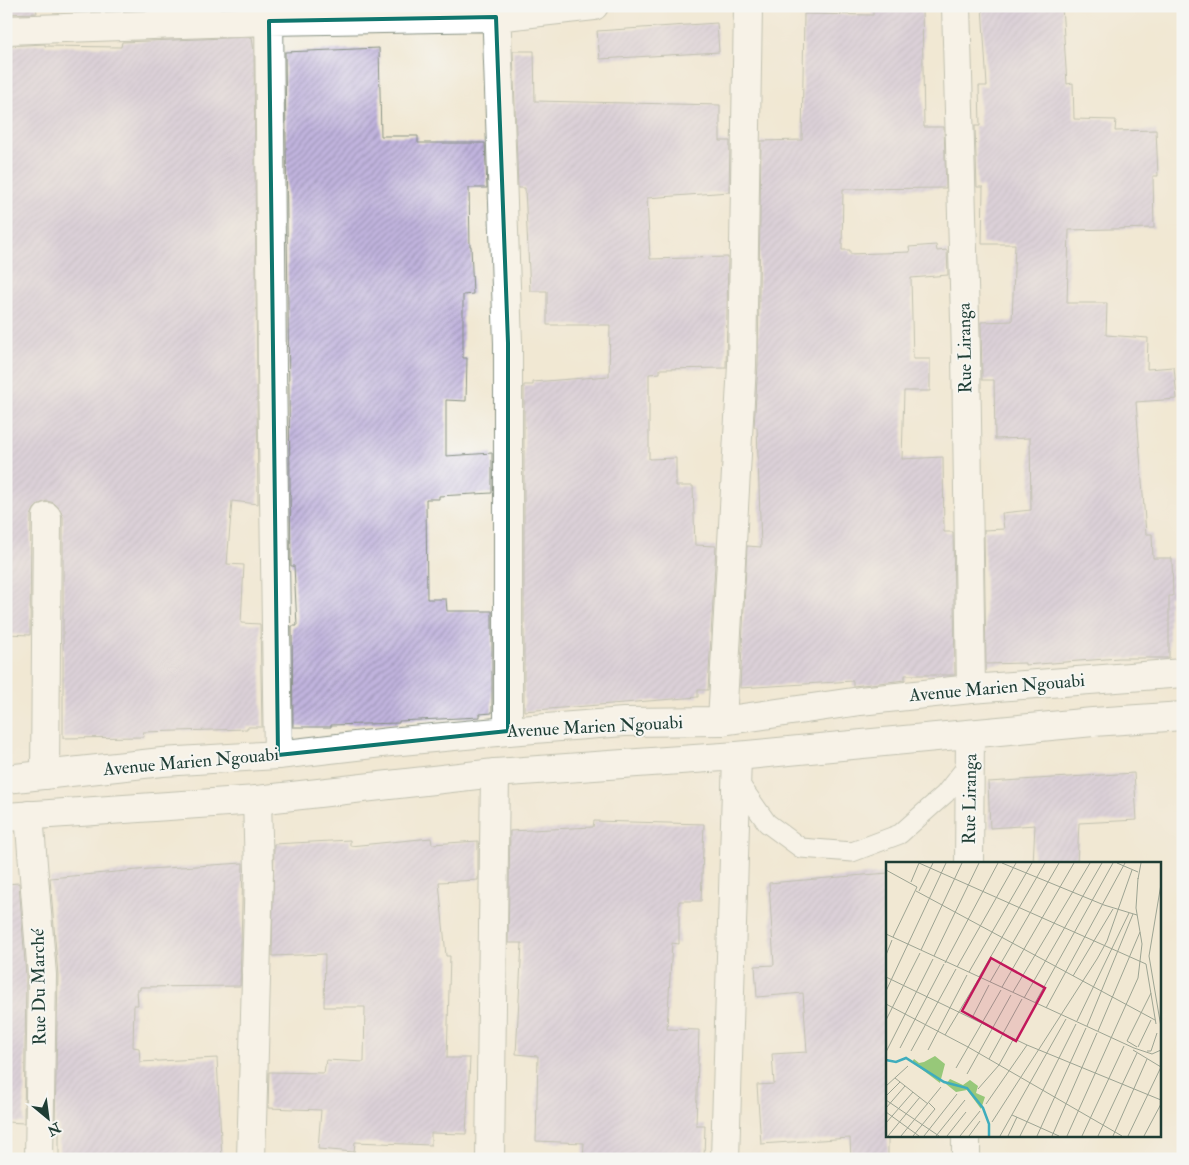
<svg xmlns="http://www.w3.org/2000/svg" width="1189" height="1165" viewBox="0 0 1189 1165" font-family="'IM FELL Double Pica',serif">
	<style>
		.building { fill: url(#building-hatch) }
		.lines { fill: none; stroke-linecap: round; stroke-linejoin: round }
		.lane-casing { stroke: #889284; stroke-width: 21 }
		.street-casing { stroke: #889284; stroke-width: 30 }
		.primary-casing { stroke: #889284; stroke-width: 30 }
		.lane { stroke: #fff; stroke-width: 19 }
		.street { stroke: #fff; stroke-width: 28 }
		.primary { stroke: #fff; stroke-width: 28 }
		.marked { fill: none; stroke: #0f766e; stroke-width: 4; stroke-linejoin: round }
		.labels { text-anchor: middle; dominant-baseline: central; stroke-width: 4; stroke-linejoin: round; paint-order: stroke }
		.street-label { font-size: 18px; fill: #1f3d34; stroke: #f6f6f2 }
		.inset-river { fill: none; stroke: #3fadbd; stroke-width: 2.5 }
		.inset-road { fill: none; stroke: #9da493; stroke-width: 1 }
		.view { fill: #c2185b; fill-opacity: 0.15; stroke: #c2185b; stroke-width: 2.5 }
		.inset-edge { fill: none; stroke: #1f3d34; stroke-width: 2.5 }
	</style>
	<defs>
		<pattern id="building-hatch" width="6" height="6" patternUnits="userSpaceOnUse" patternTransform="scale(1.25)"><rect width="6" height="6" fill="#c1b4de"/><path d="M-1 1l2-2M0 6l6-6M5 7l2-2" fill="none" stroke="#9c94b5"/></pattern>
	</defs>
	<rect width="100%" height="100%" fill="#f6f6f2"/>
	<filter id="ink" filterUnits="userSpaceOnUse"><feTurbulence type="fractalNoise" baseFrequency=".02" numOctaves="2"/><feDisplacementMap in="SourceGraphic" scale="10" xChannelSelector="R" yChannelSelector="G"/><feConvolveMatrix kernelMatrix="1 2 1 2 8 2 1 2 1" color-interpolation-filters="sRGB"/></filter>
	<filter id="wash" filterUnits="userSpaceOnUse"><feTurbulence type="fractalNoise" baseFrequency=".0096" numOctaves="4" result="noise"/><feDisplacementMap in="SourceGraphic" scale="20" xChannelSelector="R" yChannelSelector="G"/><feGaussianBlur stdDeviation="1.12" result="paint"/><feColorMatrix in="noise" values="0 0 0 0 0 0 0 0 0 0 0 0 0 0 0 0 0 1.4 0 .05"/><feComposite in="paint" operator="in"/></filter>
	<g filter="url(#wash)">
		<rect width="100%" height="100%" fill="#f1e8d3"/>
		<g id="blocks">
			<path class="building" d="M 6,6 L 36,6 L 37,13 L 6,14 Z
				M 123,6 L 243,6 L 123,10 Z
				M 922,6 L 924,127 L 944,127 L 946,188 L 843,189 L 842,250 L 850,250 L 850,254 L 910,252 L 909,247 L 936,245 L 937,251 L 947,250 L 948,275 L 911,278 L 913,359 L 930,359 L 930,391 L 904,391 L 902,459 L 943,457 L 944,532 L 953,532 L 955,675 L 905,675 L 905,680 L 853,686 L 853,681 L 740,688 L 747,546 L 761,547 L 757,427 L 754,427 L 758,365 L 761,141 L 802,140 L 804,14 L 873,15 L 873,8 Z
				M 982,6 L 1062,6 L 1067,84 L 1073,83 L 1074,119 L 1116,120 L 1115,131 L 1156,130 L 1158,176 L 1153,176 L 1154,228 L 1069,230 L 1067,303 L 1107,303 L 1106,335 L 1148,338 L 1147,369 L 1174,367 L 1177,399 L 1136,402 L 1146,534 L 1152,534 L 1153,558 L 1172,558 L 1173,596 L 1169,596 L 1169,658 L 1119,658 L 1025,665 L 1025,663 L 986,664 L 984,530 L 1004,529 L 1002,513 L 1031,510 L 1030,438 L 995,439 L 994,380 L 982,380 L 981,322 L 1012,321 L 1015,244 L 982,244 L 983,187 L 977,187 L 975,126 L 980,126 L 979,86 L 987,86 Z
				M 717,23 L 719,52 L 600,59 L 597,31 Z
				M 252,37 L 254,53 L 258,504 L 232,501 L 227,564 L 244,565 L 241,623 L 260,624 L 262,727 L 247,727 L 247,729 L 143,732 L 144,737 L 63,738 L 63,517 L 60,509 L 54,503 L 47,501 L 39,504 L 34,509 L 31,516 L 30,635 L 6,634 L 6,46 L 45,44 L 45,46 L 121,47 L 122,42 Z
				M 379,48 L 381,136 L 418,136 L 418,143 L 485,143 L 487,188 L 469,188 L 470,246 L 471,246 L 473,294 L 463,295 L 463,358 L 467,358 L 466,401 L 446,400 L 446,456 L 492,453 L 492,493 L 439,496 L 439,499 L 426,499 L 427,599 L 446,599 L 447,611 L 492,611 L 492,713 L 480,714 L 480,717 L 399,721 L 399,723 L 331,725 L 331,727 L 293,727 L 292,626 L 297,626 L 294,566 L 291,566 L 285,52 Z
				M 513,51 L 534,51 L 535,101 L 720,105 L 720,141 L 730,141 L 729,192 L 647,198 L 650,259 L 728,257 L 726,368 L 660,369 L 660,373 L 649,374 L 649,459 L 676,458 L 676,486 L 693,486 L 695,545 L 716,546 L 708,690 L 698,690 L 698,697 L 524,711 L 524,385 L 533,385 L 533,382 L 609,376 L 610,325 L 547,325 L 547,291 L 530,291 L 525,188 L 518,188 Z
				M 1134,773 L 1137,820 L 1079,823 L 1077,864 L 1033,864 L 1035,825 L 990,828 L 988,782 Z
				M 594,821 L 704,824 L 701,901 L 679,901 L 679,944 L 672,943 L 667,1029 L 699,1030 L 696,1125 L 705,1125 L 704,1159 L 583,1159 L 584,1143 L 536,1141 L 538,1056 L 516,1054 L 522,943 L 508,943 L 510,831 L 593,827 Z
				M 431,838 L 432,844 L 478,841 L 478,880 L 439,882 L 446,956 L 450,956 L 447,1058 L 470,1058 L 466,1134 L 431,1133 L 431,1145 L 355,1142 L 354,1152 L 318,1149 L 321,1110 L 268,1108 L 269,1072 L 324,1073 L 326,1060 L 364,1062 L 365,1007 L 324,1007 L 325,954 L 272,956 L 274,844 L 350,840 L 350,846 Z
				M 243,863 L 240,986 L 140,987 L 140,990 L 137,990 L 138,1005 L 134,1005 L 133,1047 L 139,1048 L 140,1062 L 217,1058 L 222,1159 L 59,1159 L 59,1125 L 55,1125 L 58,975 L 50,878 L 149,869 Z
				M 888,873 L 888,1159 L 851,1159 L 850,1138 L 761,1144 L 757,1085 L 774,1084 L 772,1054 L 807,1052 L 803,993 L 757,997 L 755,966 L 774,965 L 769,883 Z
				M 19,883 L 26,976 L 24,1123 L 6,1122 L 6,884 Z"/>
		</g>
	</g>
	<g filter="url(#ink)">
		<use href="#blocks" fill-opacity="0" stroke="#889284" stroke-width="1"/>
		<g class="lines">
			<defs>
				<path id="lane" d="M 736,779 L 767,823 L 801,848 L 852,852 L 900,834 L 945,794 L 971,761"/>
				<path id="street" d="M 269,6 L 272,368 L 278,755
					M 496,6 L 508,343 L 508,731
					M 956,6 L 966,354 L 971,689
					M 6,30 L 269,21 L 496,17 L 594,6
					M 722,721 L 742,365 L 748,6
					M 45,775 L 47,517
					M 29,815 L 42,975 L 39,1159
					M 969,864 L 970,734
					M 251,1159 L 259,871 L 257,800
					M 490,1159 L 495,773
					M 725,1159 L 737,756
					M 966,1159 L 966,1136"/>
				<path id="primary" d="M 6,779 L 162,762 L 278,755 L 390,742 L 508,731 L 624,722 L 722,721 L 860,701 L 971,689 L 1183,673
					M 6,817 L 257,800 L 495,773 L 737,756 L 1093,722 L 1183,716"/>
			</defs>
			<use href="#lane" class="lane-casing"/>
			<use href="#street" class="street-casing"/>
			<use href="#primary" class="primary-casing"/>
			<use href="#lane" class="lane"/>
			<use href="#street" class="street"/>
			<use href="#primary" class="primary"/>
		</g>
	</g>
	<path d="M0 0H1189V1165H0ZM 496,17 L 508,343 L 508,731 L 278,755 L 269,21 Z" fill="#f1e8d3" fill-opacity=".55" fill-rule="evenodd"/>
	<path class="marked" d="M 496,17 L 508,343 L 508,731 L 278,755 L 269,21 Z"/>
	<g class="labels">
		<g class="street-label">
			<text transform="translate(965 348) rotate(-91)">Rue Liranga</text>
			<text transform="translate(997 688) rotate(-5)">Avenue Marien Ngouabi</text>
			<text transform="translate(595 727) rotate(-3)">Avenue Marien Ngouabi</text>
			<text transform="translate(191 762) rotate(-5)">Avenue Marien Ngouabi</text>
			<text transform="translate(970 799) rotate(-89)">Rue Liranga</text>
			<text transform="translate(39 987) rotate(-91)">Rue Du Marché</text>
		</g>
	</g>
	<g transform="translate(886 862)">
		<rect width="275" height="275" fill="#f1e8d3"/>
		<path d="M 49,194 L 59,202 L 54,221 L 26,200 L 28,197 L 33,201 L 38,200 ZM 64,217 L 77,223 L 84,218 L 92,224 L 90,231 L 99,235 L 95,247 L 81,228 L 70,230 L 60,222 Z" fill="#97c879"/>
		<path class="inset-river" d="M 0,198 L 10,200 L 20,196 L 58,220 L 81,226 L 97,246 L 103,262 L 103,274"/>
		<path class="inset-road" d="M 33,1 L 260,102 L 270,162M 116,1 L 218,43 L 251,53M 231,1 L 252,10M 0,8 L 31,25 L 7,75M 252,17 L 255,1M 25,20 L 33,1M 275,22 L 263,94 L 275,165M 30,29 L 269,158M 33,29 L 47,1M 0,72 L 248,186M 35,88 L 76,1M 0,93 L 6,78M 48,94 L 93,1M 59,101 L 112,1M 71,105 L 130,1M 83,110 L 146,1M 187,114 L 227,47M 0,115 L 141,183 L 275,238M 93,115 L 159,1M 104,120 L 173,1M 116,125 L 188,1M 0,129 L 60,1M 127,130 L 204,1M 138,136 L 216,1M 149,141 L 227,1M 0,142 L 82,185 L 236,274M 160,146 L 239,1M 86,156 L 103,123M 0,158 L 34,91M 191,159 L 243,51M 201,164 L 247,52M 212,169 L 254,70M 59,173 L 92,118M 251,185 L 241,179 L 265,131M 252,185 L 265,158M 14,186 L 58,102M 248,186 L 266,192 L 275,188M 42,188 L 81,113M 247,188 L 275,205M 25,189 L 70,107M 261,189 L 265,189 L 271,171M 0,190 L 47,97M 103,197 L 136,137M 70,206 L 115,128M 81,212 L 125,133M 9,216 L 42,242M 0,224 L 22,204M 92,227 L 113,203 L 128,176M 0,234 L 14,220M 0,238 L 53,274M 100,242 L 141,183M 0,246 L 19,224M 0,250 L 33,274M 126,253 L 173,274M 106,260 L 211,97 L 221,79 L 246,8M 0,261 L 27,230M 2,274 L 34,235M 15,274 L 55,225M 27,274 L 49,247 L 43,241M 38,274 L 71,232M 50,274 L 79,238M 61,274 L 80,250M 74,274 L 94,249M 83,274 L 94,259M 114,274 L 180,157M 122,274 L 131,255M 134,274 L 190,162M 151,274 L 200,166M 166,274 L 211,171M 181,274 L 252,116 L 256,82 L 250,46 L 252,16M 196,274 L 238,184M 212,274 L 251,191M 227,274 L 261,197M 242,274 L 275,205M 258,274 L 275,242"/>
		<path class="view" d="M 105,96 L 159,126 L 130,179 L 76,149 Z"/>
		<rect width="275" height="275" class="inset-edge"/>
	</g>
	<rect width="1189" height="1165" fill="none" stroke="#f6f6f2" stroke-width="25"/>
	<g transform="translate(48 1118) rotate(151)" stroke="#f6f6f2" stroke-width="4" paint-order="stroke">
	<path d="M0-4L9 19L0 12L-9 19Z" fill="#1f3d34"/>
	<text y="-8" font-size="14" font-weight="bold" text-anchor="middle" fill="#1f3d34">N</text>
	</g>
</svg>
